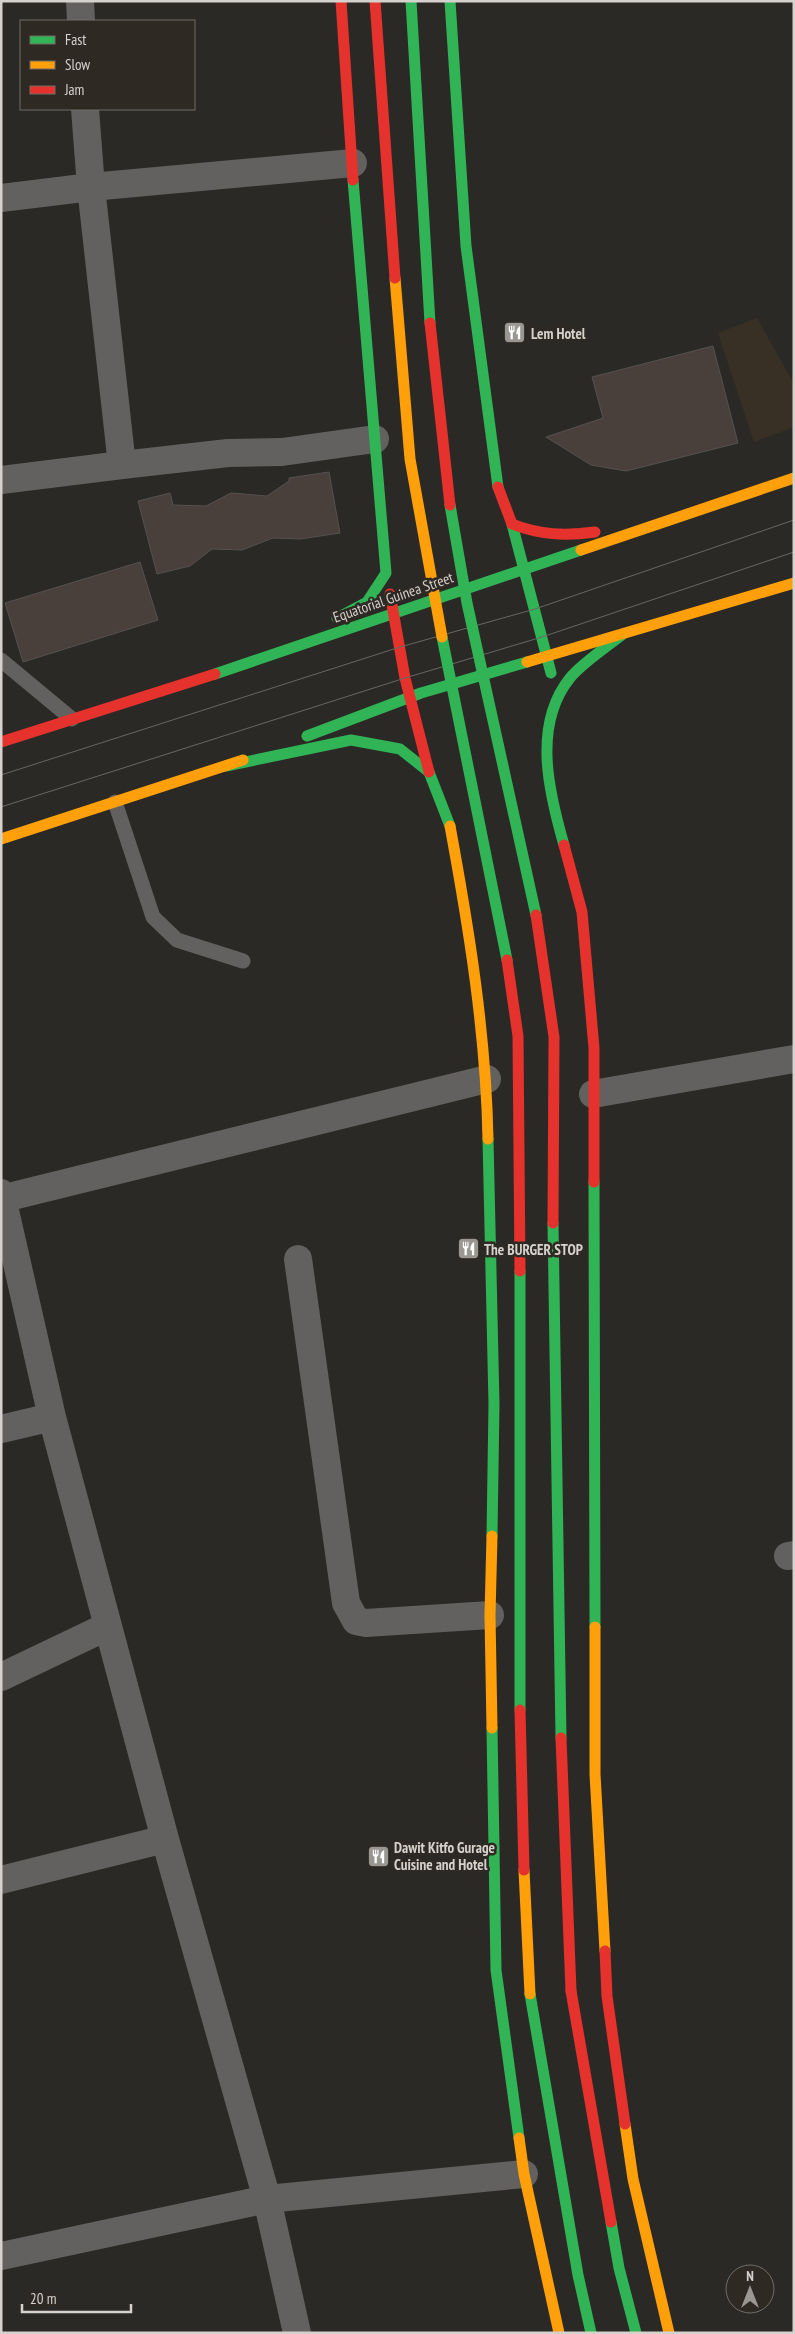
<svg xmlns="http://www.w3.org/2000/svg" width="795" height="2334" viewBox="0 0 795 2334" font-family="'PT Sans Narrow',sans-serif">
	<style>
		.built { fill: #383025 }
		.building { fill: #49403c; stroke: #54514f }
		.lines { fill: none; stroke-linecap: round; stroke-linejoin: round }
		.lane { stroke: #626160; stroke-width: 15 }
		.street { stroke: #626160; stroke-width: 28 }
		.fast { stroke: #30b455; stroke-width: 11 }
		.slow { stroke: #ff9f0a; stroke-width: 11 }
		.jam { stroke: #e5322d; stroke-width: 11 }
		.tram { stroke: #676765; stroke-width: 1 }
		.fast-bridge { stroke: #30b455; stroke-width: 11 }
		.slow-bridge { stroke: #ff9f0a; stroke-width: 11 }
		.jam-bridge { stroke: #e5322d; stroke-width: 11 }
		.labels { text-anchor: middle; dominant-baseline: central; stroke-width: 5; stroke-linejoin: round; paint-order: stroke }
		.poi-label { font-size: 15px; font-weight: bold; fill: #d5d2cd; stroke: #2e2923; text-anchor: start }
		.street-label { font-size: 15px; fill: #d5d2cd; stroke: #2e2923 }
	</style>
	<rect width="100%" height="100%" fill="#2b2926"/>
	<path class="built" d="M 757,318 L 794,384 L 794,427 L 754,442 L 718,333 Z"/>
	<path class="building" d="M 713,346 L 738,443 L 626,471 L 591,465 L 546,437 L 603,418 L 592,377 Z
		M 329,472 L 340,533 L 300,539 L 273,538 L 242,550 L 212,549 L 190,566 L 157,574 L 138,501 L 170,493 L 173,505 L 206,506 L 231,493 L 267,496 L 289,481 L 289,478 Z
		M 140,562 L 158,620 L 23,662 L 5,603 Z"/>
	<g class="lines">
		<path class="lane" d="M 1,660 L 72,719
			M 115,802 L 153,917 L 177,940 L 243,961"/>
		<path class="street" d="M 80,1 L 81,21
			M 1,198 L 91,187 L 353,163
			M 122,465 L 228,453 L 282,452 L 375,439
			M 1,480 L 122,465 L 91,187 L 85,109
			M 593,1094 L 794,1059
			M 1,1193 L 52,1417 L 165,1839 L 267,2199 L 297,2333
			M 1,1199 L 487,1079
			M 298,1259 L 346,1603 L 356,1621 L 366,1623 L 490,1615
			M 1,1429 L 52,1417
			M 788,1556 L 794,1555
			M 1,1677 L 108,1626
			M 1,1880 L 165,1839
			M 1,2256 L 267,2199 L 524,2174"/>
		<path class="fast" d="M 450,1 L 466,246 L 498,487
			M 512,524 L 551,673
			M 337,618 L 367,602 L 386,573 L 353,180
			M 215,674 L 581,550
			M 307,736 L 421,693 L 527,662
			M 226,766 L 351,740 L 400,749 L 429,772 L 450,826
			M 564,845 C 549,793 532,725 570,678 C 581,664 608,646 623,634
			M 488,1139 L 494,1404 L 492,1536
			M 594,1182 L 595,1627
			M 492,1728 L 496,1970 L 519,2138
			M 530,1994 L 578,2275 L 591,2333
			M 611,2222 L 619,2268 L 636,2333"/>
		<path class="slow" d="M 581,550 L 794,478
			M 527,662 L 794,583
			M 450,826 C 469,929 486,1034 488,1139
			M 1,839 L 243,760
			M 492,1536 L 490,1615 L 492,1728
			M 595,1627 L 595,1774 L 605,1951
			M 625,2124 L 633,2179 L 669,2333
			M 519,2138 L 524,2174 L 559,2333"/>
		<path class="jam" d="M 341,1 L 353,180
			M 498,487 L 512,524 C 540,535 565,536 595,532
			M 390,594 L 405,678 L 429,772
			M 1,742 L 215,674
			M 564,845 L 582,912 L 594,1048 L 594,1182
			M 605,1951 L 607,1996 L 625,2124
			M 571,1991 L 611,2222"/>
		<path class="tram" d="M 1,775 L 400,647 L 535,609 L 794,520
			M 1,807 L 405,678 L 542,637 L 794,552"/>
		<path class="fast-bridge" d="M 411,1 L 430,323
			M 450,505 L 467,603 L 536,915
			M 442,637 L 507,960
			M 553,1223 L 561,1738
			M 520,1710 L 520,1271"/>
		<path class="slow-bridge" d="M 395,278 L 410,459 L 442,637
			M 524,1870 L 530,1994"/>
		<path class="jam-bridge" d="M 375,1 L 395,278
			M 430,323 L 450,505
			M 536,915 L 554,1037 L 553,1223
			M 507,960 L 518,1036 L 520,1271
			M 520,1710 L 524,1870
			M 561,1738 L 571,1991"/>
	</g>
	<defs>
		<symbol id="restaurant-square" viewBox="-11 -11 22 22"><rect x="-9" y="-9" width="18" height="18" rx="4" fill="#9a9793" stroke="#2e2923"/><path d="M-5-6h1v4h1v-4h1v4h1v-4h1v5L-1.5 .5V6h-2V.5L-5-1ZM5-6V6H3V1.5H1.5Q1.5-4 5-6Z" fill="#fff"/></symbol>
	</defs>
	<g fill-rule="evenodd">
		<use href="#restaurant-square" x="502" y="320" width="25" height="25"/>
		<use href="#restaurant-square" x="456" y="1236" width="25" height="25"/>
		<use href="#restaurant-square" x="366" y="1844" width="25" height="25"/>
	</g>
	<g class="labels">
		<g class="poi-label">
			<text x="531" y="333">Lem Hotel</text>
			<text x="484" y="1249">The BURGER STOP</text>
			<text x="394" y="1847">Dawit Kitfo Gurage<tspan x="394" dy="17">Cuisine and Hotel</tspan></text>
		</g>
		<g class="street-label">
			<text transform="translate(393 597) rotate(-19)">Equatorial Guinea Street</text>
		</g>
	</g>
	<rect width="795" height="2334" fill="none" stroke="#d5d2cd" stroke-width="5"/>
	<rect x="20" y="20" width="175" height="90" fill="#2e2923" stroke="#716d67"/>
	<rect x="30" y="36" width="25" height="8" fill="#30b455" stroke="#716d67"/>
	<text x="65" y="45" font-size="15" fill="#d5d2cd">Fast</text>
	<rect x="30" y="61" width="25" height="8" fill="#ff9f0a" stroke="#716d67"/>
	<text x="65" y="70" font-size="15" fill="#d5d2cd">Slow</text>
	<rect x="30" y="86" width="25" height="8" fill="#e5322d" stroke="#716d67"/>
	<text x="65" y="95" font-size="15" fill="#d5d2cd">Jam</text>
	<g transform="translate(750 2289)"><circle r="24" fill="#2e2923" stroke="#716d67"/>
	<path d="M0-4L9 19L0 12L-9 19Z" fill="#9a9793"/>
	<text y="-8" font-size="14" font-weight="bold" text-anchor="middle" fill="#d5d2cd">N</text>
	</g>
	<path d="M22 2304v8h109v-8" fill="none" stroke="#d5d2cd" stroke-width="2.5"/>
	<text x="30" y="2304" font-size="15" fill="#d5d2cd" stroke="#2e2923" stroke-width="4" paint-order="stroke">20 m</text>
</svg>
